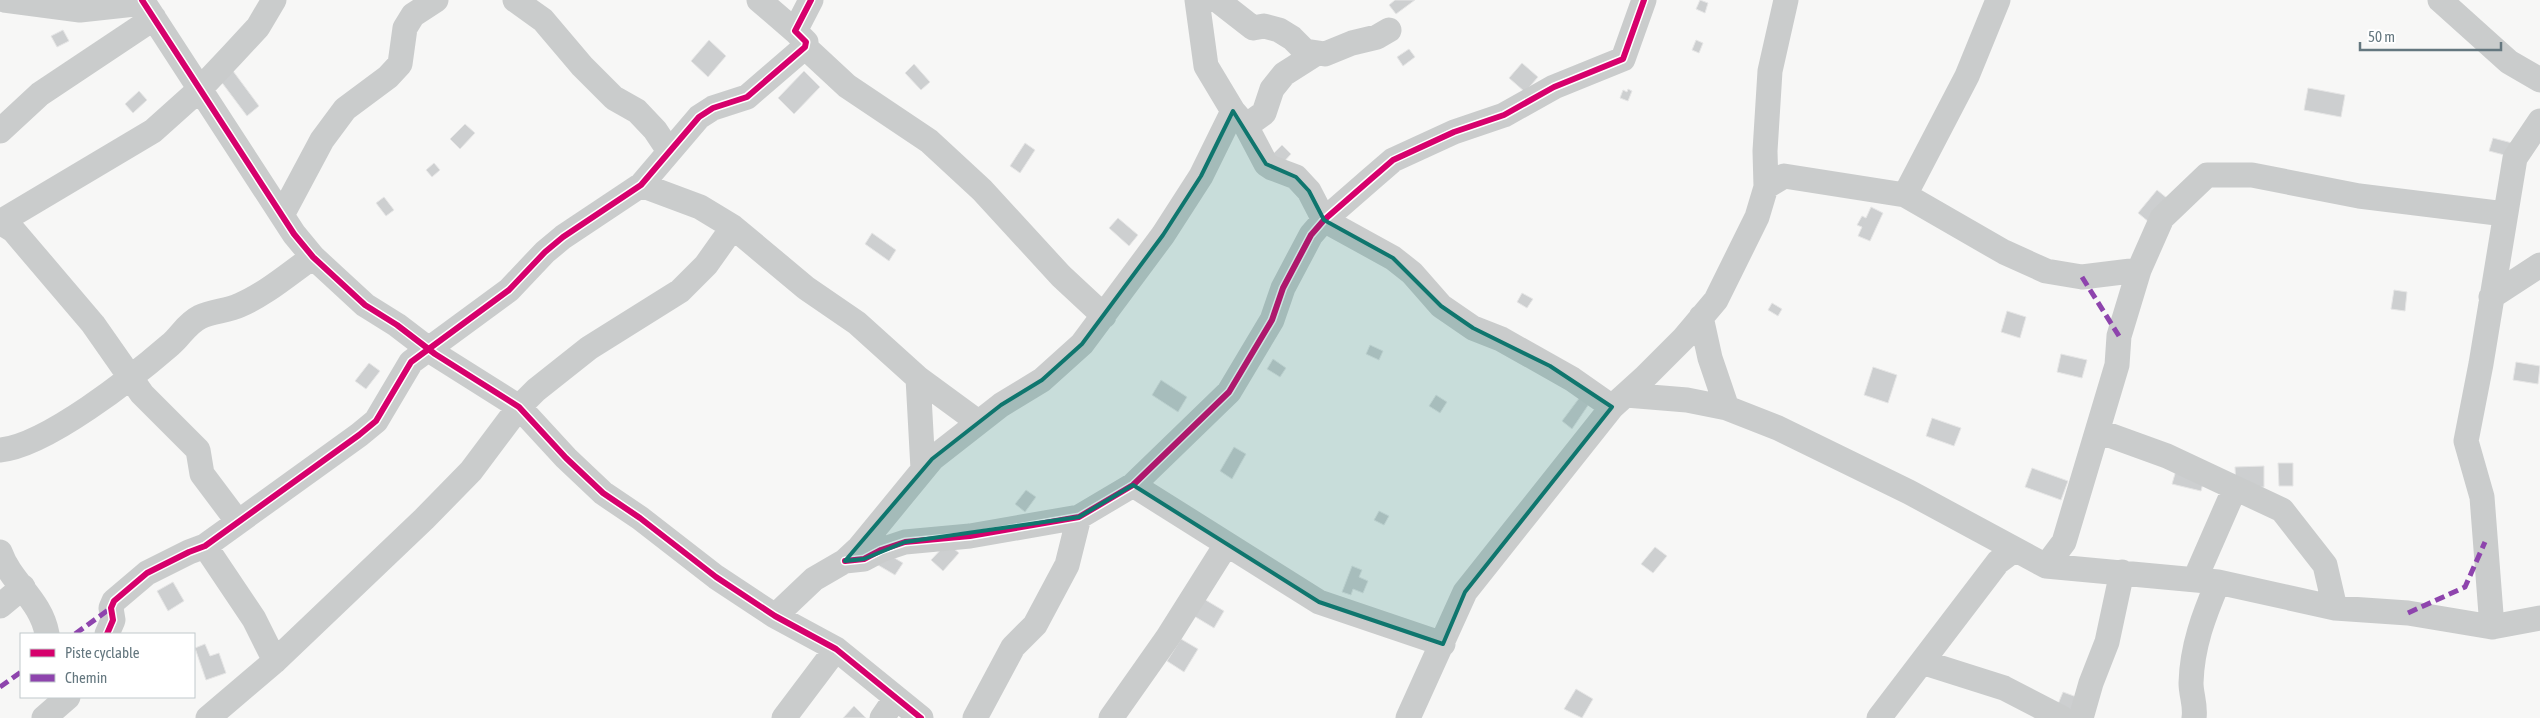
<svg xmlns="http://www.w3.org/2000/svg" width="2540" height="718" viewBox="0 0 2540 718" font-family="'Asap Condensed',sans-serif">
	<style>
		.building { fill: #cdcfd0; stroke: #e6e6e6 }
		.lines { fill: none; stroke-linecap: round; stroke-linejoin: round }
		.minor { stroke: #cacccc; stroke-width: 25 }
		.quiet { stroke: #8e44ad; stroke-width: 5; stroke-dasharray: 10 5; stroke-linecap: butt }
		.cycleway-casing { stroke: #fff; stroke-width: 9 }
		.cycleway { stroke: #d6006c; stroke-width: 6 }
		.marked { fill: #0f766e; fill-opacity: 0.2; stroke: #0f766e; stroke-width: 4; stroke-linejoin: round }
	</style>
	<rect width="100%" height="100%" fill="#f7f7f6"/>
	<path class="building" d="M 1395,0 L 1415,0 L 1396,14 L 1389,5 Z
		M 1700,0 L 1708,3 L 1705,13 L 1696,9 Z
		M 63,30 L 69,41 L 57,47 L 51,36 Z
		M 709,40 L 726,56 L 708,77 L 691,61 Z
		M 1696,40 L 1703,43 L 1699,53 L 1692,50 Z
		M 1409,49 L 1415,57 L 1403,66 L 1397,57 Z
		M 1522,63 L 1538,77 L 1525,92 L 1509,78 Z
		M 914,64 L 930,82 L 921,90 L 905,73 Z
		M 233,71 L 259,106 L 247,116 L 220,80 Z
		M 804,71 L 820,87 L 794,114 L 778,98 Z
		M 2308,88 L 2345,95 L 2341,117 L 2304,110 Z
		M 1628,89 L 1632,91 L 1628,101 L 1620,98 L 1623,90 L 1627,92 Z
		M 139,91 L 147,100 L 133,113 L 125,104 Z
		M 465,124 L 475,133 L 460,149 L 450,139 Z
		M 2493,138 L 2516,144 L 2512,157 L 2489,151 Z
		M 1025,143 L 1035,150 L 1020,173 L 1010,166 Z
		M 1282,145 L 1291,154 L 1281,165 L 1272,155 Z
		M 434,163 L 440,170 L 432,177 L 426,170 Z
		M 2157,190 L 2168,199 L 2149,222 L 2138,213 Z
		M 384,197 L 394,210 L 386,216 L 376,203 Z
		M 1871,207 L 1883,213 L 1870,241 L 1858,236 L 1862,227 L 1857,225 L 1862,216 L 1866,218 Z
		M 1118,218 L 1138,235 L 1129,246 L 1109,228 Z
		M 872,233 L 896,250 L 889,261 L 865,244 Z
		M 2394,290 L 2407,292 L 2405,311 L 2391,309 Z
		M 1522,293 L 1533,299 L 1527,308 L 1517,302 Z
		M 1772,303 L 1782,309 L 1778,316 L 1768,310 Z
		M 2007,311 L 2026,317 L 2020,338 L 2001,332 Z
		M 1370,345 L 1383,351 L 1379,360 L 1366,354 Z
		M 2061,354 L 2087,360 L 2082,378 L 2057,372 Z
		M 1273,359 L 1286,368 L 1280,377 L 1267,369 Z
		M 2516,362 L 2540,366 L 2538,384 L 2513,380 Z
		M 369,363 L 380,371 L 366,389 L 355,381 Z
		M 1873,367 L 1897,375 L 1888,403 L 1864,395 Z
		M 1161,380 L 1187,397 L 1178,412 L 1152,395 Z
		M 1436,395 L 1447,402 L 1440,413 L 1429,406 Z
		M 1580,397 L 1589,404 L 1572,429 L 1562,421 Z
		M 1932,418 L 1961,428 L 1954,446 L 1926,436 Z
		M 1234,447 L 1246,454 L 1232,479 L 1220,471 Z
		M 2278,463 L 2293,463 L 2293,486 L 2279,486 Z
		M 2264,466 L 2264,487 L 2236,488 L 2235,467 Z
		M 2177,467 L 2205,475 L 2201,491 L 2172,484 Z
		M 2032,468 L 2068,481 L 2061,500 L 2025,487 Z
		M 1026,490 L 1036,497 L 1025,512 L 1015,504 Z
		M 1379,511 L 1389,516 L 1384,525 L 1374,520 Z
		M 947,543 L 959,553 L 943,571 L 931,560 Z
		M 1655,547 L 1667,556 L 1653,573 L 1641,564 Z
		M 886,553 L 903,563 L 895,575 L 878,565 Z
		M 1352,566 L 1362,570 L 1359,577 L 1368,581 L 1363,593 L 1353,589 L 1351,595 L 1342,592 Z
		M 173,582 L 184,601 L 168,611 L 157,591 Z
		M 1204,599 L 1224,611 L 1214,628 L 1194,616 Z
		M 1181,639 L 1198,649 L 1184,672 L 1167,661 Z
		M 205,644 L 210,656 L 219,653 L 226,673 L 206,680 L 195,648 Z
		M 1576,689 L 1593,699 L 1582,718 L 1564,709 Z
		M 2063,692 L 2082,699 L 2075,716 L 2056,709 Z
		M 854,706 L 866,718 L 843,718 Z"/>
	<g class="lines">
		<path class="minor" d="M 4,0 L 80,10 L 144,3
			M 142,0 L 294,234 L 313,257 L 365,305 L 397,325 L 435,354 L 519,407 L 566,458 L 603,493 L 640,518 L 716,577 L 775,616 L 836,649 L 921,718
			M 515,0 L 543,20 L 582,66 L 614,98 L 637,111 L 655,130 L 669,151
			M 759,0 L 795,31
			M 1197,0 L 1206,66 L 1233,111 L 1246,126 L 1266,164 L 1272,168 L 1296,177 L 1309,191 L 1324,220 L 1393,258 L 1412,273 L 1441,306 L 1473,328 L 1501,339 L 1572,379 L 1612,407
			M 1217,0 L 1253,28 L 1264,26 L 1279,30 L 1292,38 L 1305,51 L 1325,54 L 1352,43 L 1377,37 L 1389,30
			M 2440,0 L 2509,62 L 2540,80
			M 805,47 L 847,86 L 929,141 L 982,190 L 1061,276 L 1104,316
			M 1246,126 L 1264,113 L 1272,89 L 1284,74 L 1317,53
			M 0,131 L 40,94 L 154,18
			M 641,185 L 700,207 L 733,227 L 806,288 L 857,323 L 918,378 L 978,422
			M 1766,187 L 1784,176 L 1905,195 L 2004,252 L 2046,271 L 2082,277 L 2139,270
			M 1905,195 L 1967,76 L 1998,0
			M 282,215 L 322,140 L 345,109 L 388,77 L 400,64 L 405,28 L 413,15 L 436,0
			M 0,222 L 13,230 L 93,324 L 142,394 L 198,450 L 202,474 L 238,522
			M 0,222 L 153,131 L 201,88 L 233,54 L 258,27 L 274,0
			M 2491,297 L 2540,265
			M 1701,317 L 1710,358 L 1727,408
			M 918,378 L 923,469
			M 1626,395 L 1687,400 L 1727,408 L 1778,428 L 1909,492 L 2046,566 L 2218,582 L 2335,608 L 2408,613 L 2492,627 L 2540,618
			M 2098,431 L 2167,456 L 2282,510 L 2325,565 L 2335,608
			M 0,450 C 46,446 133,377 170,345 C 181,336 186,324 200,317 C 212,311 228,311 240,305 C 266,294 290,273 313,257
			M 1133,485 L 1319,602 L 1443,644
			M 205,546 L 254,619 L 275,661
			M 0,552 C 11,583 41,600 47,634
			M 845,561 L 864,559 L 881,550 L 905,542 L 970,536 L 1079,517 L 1133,485 L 1229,392 L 1272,320 L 1283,288 L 1311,235 L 1324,220 L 1371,179 L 1393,160 L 1454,132 L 1504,115 L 1554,87 L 1623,59 L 1644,0
			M 2046,566 L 2064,542 L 2117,365 L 2119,336 L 2139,270 L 2162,218 L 2207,175 L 2252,175 L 2359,196 L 2505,214
			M 2195,579 L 2234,490
			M 0,606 L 23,587
			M 775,616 L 814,579 L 845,561 L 859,548 L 932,459 L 1001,405 L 1042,380 L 1082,344 L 1163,235 L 1201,176 L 1233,111
			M 2492,627 L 2482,497 L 2466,441 L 2481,364 L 2515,158 L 2540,121
			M 107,634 L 113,620 L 111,608 L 114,601 L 147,573 L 189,552 L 205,546 L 359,435 L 376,421 L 411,362 L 509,290 L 545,252 L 563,237 L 641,185 L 699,117 L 713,108 L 747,97 L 805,47 L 806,42 L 795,31 L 811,0
			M 1922,662 L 2004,688 L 2062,718
			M 44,718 L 68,697
			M 208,718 L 275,661 L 424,519 L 471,471 L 519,407 L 536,390 L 589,348 L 680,291 L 706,265 L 733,227
			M 784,718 L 836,649
			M 882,718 L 895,699
			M 975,718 L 1013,647 L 1035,625 L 1067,565 L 1079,517
			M 1111,718 L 1168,637 L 1226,545
			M 1408,718 L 1465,592 L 1612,407 L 1644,378 L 1684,338 L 1716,300 L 1757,217 L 1766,187 L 1765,151 L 1770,71 L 1786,0
			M 1879,718 L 1998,562 L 2014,550
			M 2081,718 L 2091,683 L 2107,642 L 2122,572
			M 2194,718 C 2196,705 2191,695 2191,683 C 2192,646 2204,615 2218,582"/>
		<path class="quiet" d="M 2082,277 L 2119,336
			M 2408,613 L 2465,587 L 2485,542
			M 75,634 L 111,608
			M 0,687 L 21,672"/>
		<defs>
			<path id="cycleway" d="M 142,0 L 294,234 L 313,257 L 365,305 L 397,325 L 435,354 L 519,407 L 566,458 L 603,493 L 640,518 L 716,577 L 775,616 L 836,649 L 921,718
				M 845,561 L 864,559 L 881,550 L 905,542 L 970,536 L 1079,517 L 1133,485 L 1229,392 L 1272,320 L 1283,288 L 1311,235 L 1324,220 L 1371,179 L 1393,160 L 1454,132 L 1504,115 L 1554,87 L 1623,59 L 1644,0
				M 107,634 L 113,620 L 111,608 L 114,601 L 147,573 L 189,552 L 205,546 L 359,435 L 376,421 L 411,362 L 509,290 L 545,252 L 563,237 L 641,185 L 699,117 L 713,108 L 747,97 L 805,47 L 806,42 L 795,31 L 811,0"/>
		</defs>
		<use href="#cycleway" class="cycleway-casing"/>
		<use href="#cycleway" class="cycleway"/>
	</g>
	<path class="marked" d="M 1233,111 L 1266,164 L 1296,177 L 1309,191 L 1324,220 L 1393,258 L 1441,306 L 1473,328 L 1550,366 L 1612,407 L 1465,592 L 1443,644 L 1319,602 L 1133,485 L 1079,517 L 905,542 L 864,559 L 845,561 L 932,459 L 1001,405 L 1042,380 L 1082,344 L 1163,235 L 1201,176 Z"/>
	<rect x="20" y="633" width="175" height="65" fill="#ffffff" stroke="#c1c9cc"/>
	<rect x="30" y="649" width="25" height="8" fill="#d6006c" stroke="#c1c9cc"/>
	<text x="65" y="658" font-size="15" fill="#64777f">Piste cyclable</text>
	<rect x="30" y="674" width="25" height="8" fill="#8e44ad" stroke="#c1c9cc"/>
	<text x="65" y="683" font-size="15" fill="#64777f">Chemin</text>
	<path d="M2360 42v8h141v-8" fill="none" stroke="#64777f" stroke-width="2.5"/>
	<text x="2368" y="42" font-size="15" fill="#64777f" stroke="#ffffff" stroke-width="4" paint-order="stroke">50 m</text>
</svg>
